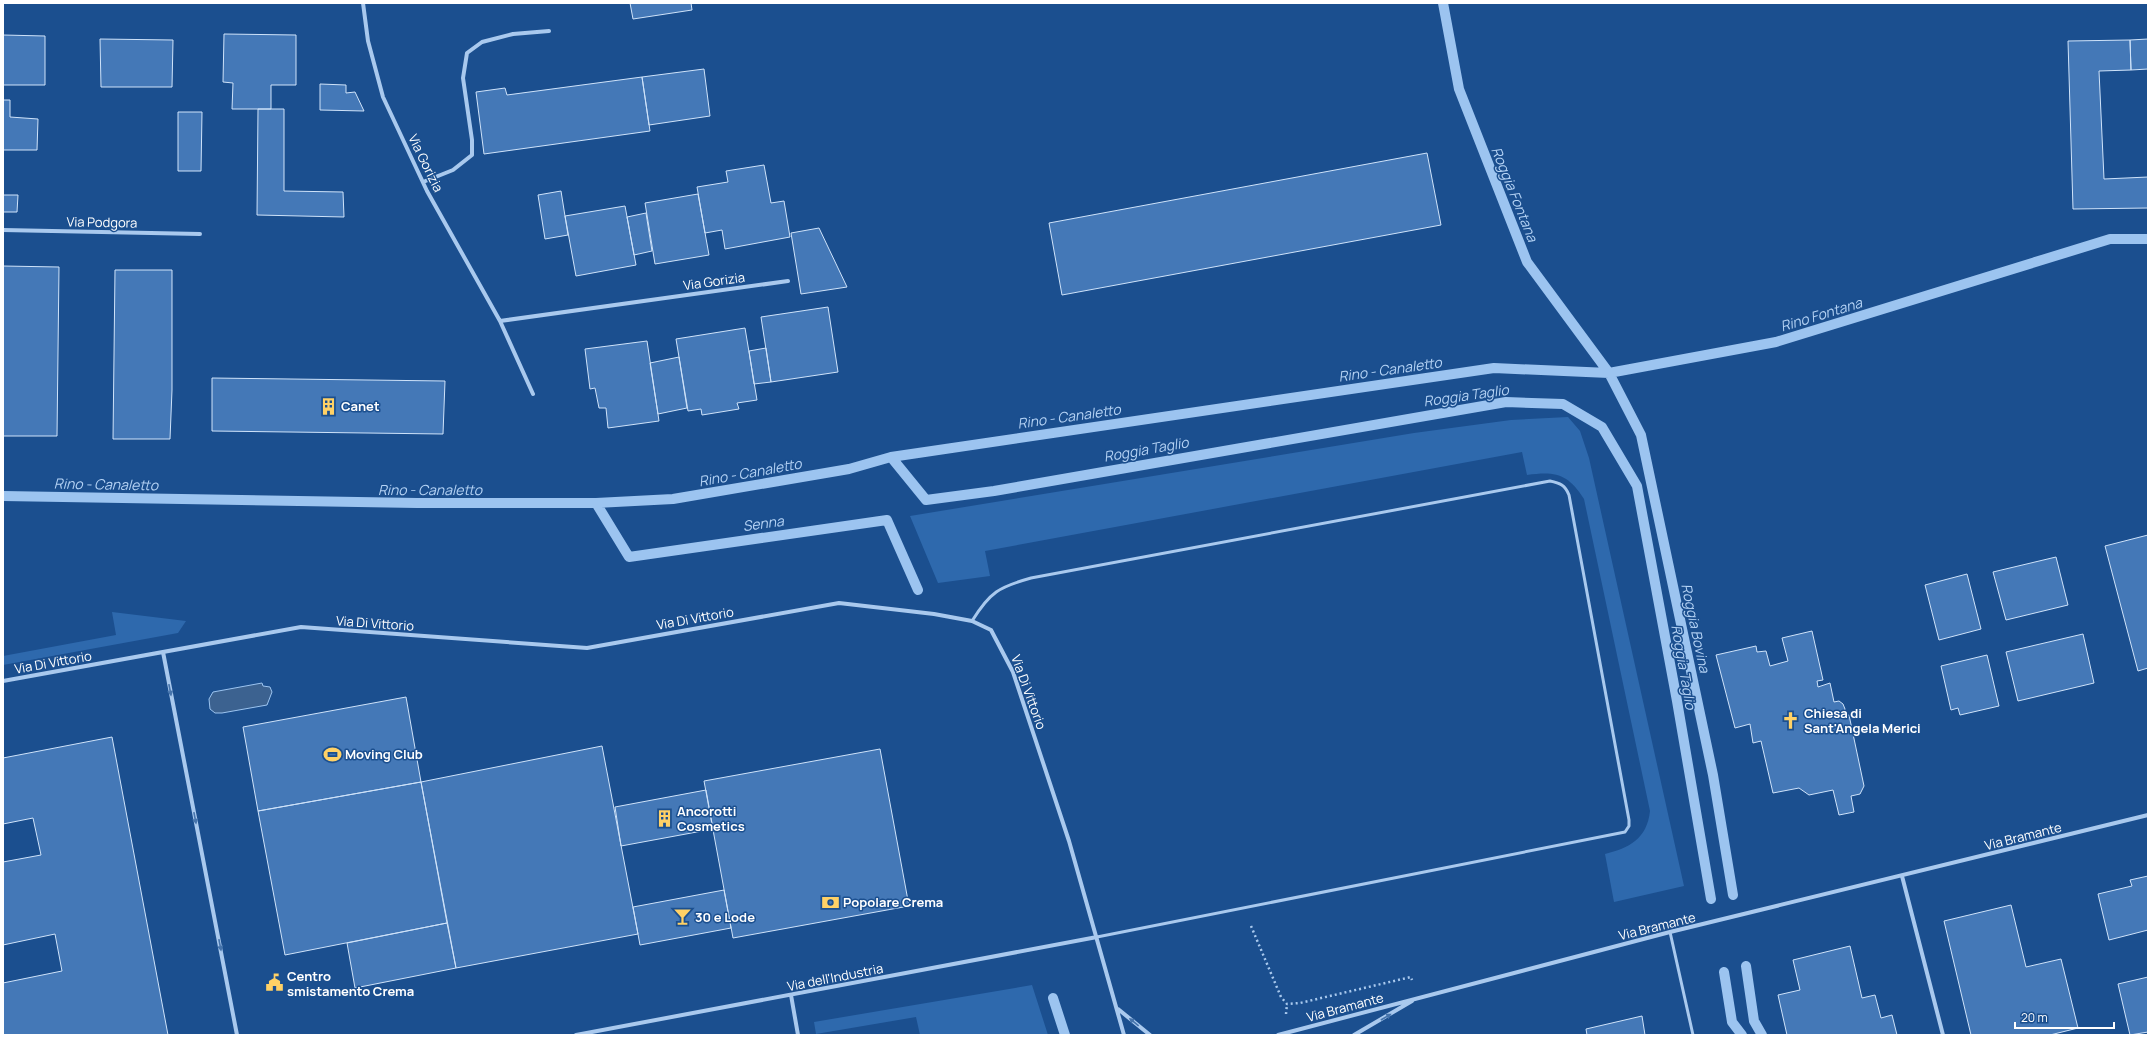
<svg xmlns="http://www.w3.org/2000/svg" width="2151" height="1038" viewBox="0 0 2151 1038" font-family="Manrope,sans-serif">
	<style>
		.green { fill: #2e69ad }
		.water { fill: #3c6290; stroke: #9cc4f0 }
		.lines { fill: none; stroke-linecap: round; stroke-linejoin: round }
		.stream { stroke: #9cc4f0; stroke-width: 10 }
		.building { fill: #4478b7; stroke: #cfe3fa }
		.path { stroke: #a9c9ee; stroke-width: 2.5; stroke-dasharray: 2 3; stroke-linecap: butt }
		.lane { stroke: #a9c9ee; stroke-width: 3 }
		.street { stroke: #a9c9ee; stroke-width: 4 }
		.oneway { fill: #4674ac }
		.labels { text-anchor: middle; dominant-baseline: central; stroke-width: 3; stroke-linejoin: round; paint-order: stroke }
		.street-label { font-size: 13px; fill: #fff; stroke: #1b4f8f }
		.poi-label { font-size: 13px; font-weight: bold; fill: #fff; stroke: #1b4f8f; text-anchor: start }
		.water-label { font-size: 14px; font-style: italic; fill: #b5d3f5; stroke: #1b4f8f }
	</style>
	<rect width="100%" height="100%" fill="#1b4f8f"/>
	<path class="green" d="M 1568,417 L 1580,431 L 1589,458 L 1684,886 L 1614,902 L 1605,854 C 1629,848 1647,839 1650,811 L 1584,499 C 1568,474 1556,471 1527,475 L 1522,452 L 985,551 L 990,576 L 938,583 L 910,516 L 1414,433 L 1511,420 Z
		M 112,612 L 186,621 L 178,633 L 3,665 L 3,656 L 116,635 Z
		M 1032,985 L 1048,1035 L 920,1035 L 916,1017 L 816,1034 L 814,1022 Z"/>
	<path class="water" d="M 262,683 L 263,686 L 270,687 L 272,692 L 267,705 L 222,713 L 215,713 L 210,709 L 209,699 L 213,692 Z"/>
	<g class="lines">
		<path class="stream" d="M 1443,3 L 1459,89 L 1527,262 L 1609,373 L 1641,435 L 1713,775 L 1733,895
			M 891,457 L 926,500 L 994,491 L 1506,402 L 1563,404 L 1602,427 L 1637,486 L 1677,701 L 1711,899
			M 3,496 L 417,503 L 596,503 L 673,499 L 849,469 L 891,457 L 1494,368 L 1609,373 L 1776,342 L 2110,239 L 2148,239
			M 596,503 L 629,557 L 887,520 L 918,590
			M 1746,966 L 1754,1021 L 1762,1035
			M 1724,972 L 1732,1022 L 1742,1035
			M 1053,998 L 1065,1035"/>
	</g>
	<path class="building" d="M 630,3 L 691,3 L 692,10 L 633,19 Z
		M 224,34 L 296,35 L 296,85 L 271,85 L 271,109 L 232,109 L 233,83 L 223,82 Z
		M 3,35 L 45,36 L 45,85 L 3,85 Z
		M 100,39 L 173,40 L 172,87 L 101,87 Z
		M 2148,39 L 2148,69 L 2131,70 L 2130,40 Z
		M 2130,40 L 2131,70 L 2099,71 L 2104,179 L 2148,177 L 2148,208 L 2073,209 L 2068,41 Z
		M 704,69 L 710,116 L 649,125 L 642,77 Z
		M 642,77 L 650,131 L 484,154 L 476,92 L 505,88 L 507,95 Z
		M 320,84 L 346,85 L 346,93 L 355,92 L 364,111 L 320,110 Z
		M 3,100 L 10,100 L 10,117 L 38,119 L 37,150 L 3,150 Z
		M 258,109 L 284,109 L 284,191 L 343,192 L 344,217 L 257,215 Z
		M 178,112 L 202,112 L 201,171 L 178,171 Z
		M 1427,153 L 1441,225 L 1062,295 L 1049,223 Z
		M 764,165 L 771,203 L 784,201 L 790,237 L 725,249 L 722,230 L 705,233 L 697,187 L 728,182 L 726,171 Z
		M 561,191 L 568,235 L 545,239 L 538,195 Z
		M 698,194 L 709,255 L 655,264 L 645,203 Z
		M 3,195 L 18,195 L 17,212 L 3,212 Z
		M 625,206 L 636,265 L 576,276 L 565,216 Z
		M 646,213 L 652,251 L 634,255 L 627,217 Z
		M 819,228 L 847,287 L 801,294 L 791,233 Z
		M 3,266 L 59,267 L 57,436 L 3,436 Z
		M 115,270 L 172,270 L 172,390 L 170,439 L 113,439 Z
		M 828,307 L 838,372 L 771,382 L 761,317 Z
		M 745,328 L 757,400 L 737,403 L 739,409 L 702,415 L 701,409 L 688,411 L 676,339 Z
		M 647,341 L 659,421 L 608,428 L 606,408 L 599,408 L 595,388 L 590,389 L 585,349 Z
		M 766,348 L 771,382 L 754,384 L 749,351 Z
		M 679,357 L 687,408 L 658,414 L 650,363 Z
		M 212,378 L 445,381 L 443,434 L 212,431 Z
		M 2148,535 L 2148,668 L 2138,671 L 2105,546 Z
		M 2056,557 L 2068,605 L 2006,620 L 1993,572 Z
		M 1967,574 L 1981,629 L 1939,640 L 1925,585 Z
		M 1812,631 L 1823,680 L 1817,681 L 1818,687 L 1830,683 L 1834,702 L 1839,701 L 1843,704 L 1845,709 L 1843,716 L 1849,715 L 1864,786 L 1860,794 L 1851,796 L 1854,812 L 1839,815 L 1833,790 L 1809,795 L 1799,788 L 1773,793 L 1761,741 L 1753,743 L 1750,724 L 1735,728 L 1716,655 L 1756,646 L 1757,652 L 1766,651 L 1770,666 L 1788,661 L 1782,638 Z
		M 2083,634 L 2094,683 L 2018,701 L 2006,652 Z
		M 1987,655 L 1999,706 L 1960,715 L 1958,708 L 1951,710 L 1941,666 Z
		M 406,697 L 421,782 L 258,811 L 243,727 Z
		M 112,737 L 168,1035 L 3,1035 L 3,983 L 62,971 L 55,934 L 3,945 L 3,862 L 41,855 L 33,818 L 3,824 L 3,758 Z
		M 602,746 L 638,934 L 456,968 L 421,782 Z
		M 880,749 L 909,906 L 733,938 L 704,781 Z
		M 421,782 L 447,923 L 285,955 L 258,811 Z
		M 706,790 L 713,829 L 621,846 L 615,807 Z
		M 2148,876 L 2148,930 L 2109,940 L 2098,894 L 2132,886 L 2130,880 Z
		M 724,890 L 731,928 L 640,945 L 633,907 Z
		M 2011,905 L 2026,967 L 2061,959 L 2078,1028 L 2050,1035 L 1971,1035 L 1944,921 Z
		M 447,923 L 456,968 L 355,988 L 347,943 Z
		M 1850,946 L 1862,998 L 1875,995 L 1881,1018 L 1892,1015 L 1897,1035 L 1787,1035 L 1778,995 L 1800,990 L 1793,960 Z
		M 2148,977 L 2148,1032 L 2130,1035 L 2118,984 Z
		M 1642,1016 L 1645,1035 L 1587,1035 L 1586,1029 Z"/>
	<g class="lines">
		<path class="path" d="M 1251,926 L 1281,997 L 1287,1004 L 1300,1003 L 1411,977 L 1412,980
			M 1286,1014 L 1287,1004"/>
		<path class="lane" d="M 972,621 C 990,592 999,587 1031,578 L 1550,481 C 1560,483 1565,485 1569,495 L 1629,820 L 1629,826 L 1625,832 L 1097,937
			M 1670,932 L 1693,1035"/>
		<path class="street" d="M 363,3 L 368,41 L 383,97 L 427,191 L 500,321 L 533,394
			M 423,182 L 453,170 L 472,155 L 472,140 L 463,78 L 467,53 L 482,42 L 513,34 L 549,31
			M 3,230 L 200,234
			M 500,321 L 788,281
			M 163,652 L 237,1035
			M 3,681 L 301,627 L 587,648 L 839,603 L 934,614 L 972,621 L 991,630 L 1013,672 L 1069,841 L 1124,1035
			M 1902,876 L 1943,1035
			M 791,995 L 798,1035
			M 1118,1009 L 1150,1035
			M 576,1035 L 1097,937
			M 1278,1035 L 1670,932 L 2148,815
			M 1354,1035 L 1412,1001"/>
	</g>
	<defs><path id="oneway-solid" d="M-6-.8H1V-3.2L6.5 0L1 3.2V.8H-6Z"/></defs>
	<g class="oneway">
		<use href="#oneway-solid" transform="translate(170 690) rotate(79)"/>
		<use href="#oneway-solid" transform="translate(195 818) rotate(79)"/>
		<use href="#oneway-solid" transform="translate(220 945) rotate(79)"/>
		<use href="#oneway-solid" transform="translate(1386 1017) rotate(-30)"/>
		<use href="#oneway-solid" transform="translate(1134 1022) rotate(-141)"/>
	</g>
	<defs>
		<symbol id="building-bare" viewBox="-9 -9 18 18"><path d="M-4-6H4V6H1V3H-1V6H-4ZM-2.5-4.3h1.7v1.8h-1.7ZM.8-4.3h1.7v1.8H.8ZM-2.5-1h1.7V.8h-1.7ZM.8-1h1.7V.8H.8Z" fill="#ffd166" stroke="#1b4f8f" stroke-width="2.5" paint-order="stroke"/></symbol>
		<symbol id="church-bare" viewBox="-9 -9 18 18"><path d="M-1.2-6h2.4v3.5h3.3v2.4h-3.3V6h-2.4V-.1h-3.3v-2.4h3.3Z" fill="#ffd166" stroke="#1b4f8f" stroke-width="2.5" paint-order="stroke"/></symbol>
		<symbol id="stadium-bare" viewBox="-9 -9 18 18"><path d="M0-5a6.5 5 0 1 0 0 10a6.5 5 0 1 0 0-10ZM-3.5-1.8h7v3.6h-7Z" fill="#ffd166" stroke="#1b4f8f" stroke-width="2.5" paint-order="stroke"/></symbol>
		<symbol id="bank-bare" viewBox="-9 -9 18 18"><path d="M-6-4H6V4H-6ZM0-2.3a2.3 2.3 0 1 0 0 4.6a2.3 2.3 0 1 0 0-4.6Z" fill="#ffd166" stroke="#1b4f8f" stroke-width="2.5" paint-order="stroke"/></symbol>
		<symbol id="bar-bare" viewBox="-9 -9 18 18"><path d="M-6-5H6L.8 .8V4.5H3.5V6h-7V4.5H-.8V.8Z" fill="#ffd166" stroke="#1b4f8f" stroke-width="2.5" paint-order="stroke"/></symbol>
		<symbol id="civic-bare" viewBox="-9 -9 18 18"><path d="M-.6-6.5H3V-4.5H.6V-3L4-1V1h2V6H-6V1h2V-1L-.6-3ZM-1.2 2.5V6h2.4V2.5Z" fill="#ffd166" stroke="#1b4f8f" stroke-width="2.5" paint-order="stroke"/></symbol>
	</defs>
	<g fill-rule="evenodd">
		<use href="#building-bare" x="316" y="394" width="25" height="25"/>
		<use href="#church-bare" x="1778" y="708" width="25" height="25"/>
		<use href="#stadium-bare" x="320" y="742" width="25" height="25"/>
		<use href="#building-bare" x="652" y="806" width="25" height="25"/>
		<use href="#bank-bare" x="818" y="890" width="25" height="25"/>
		<use href="#bar-bare" x="670" y="904" width="25" height="25"/>
		<use href="#civic-bare" x="262" y="970" width="25" height="25"/>
	</g>
	<g class="labels">
		<g class="street-label">
			<text transform="translate(426 163) rotate(64)">Via Gorizia</text>
			<text transform="translate(102 222) rotate(1)">Via Podgora</text>
			<text transform="translate(714 281) rotate(-8)">Via Gorizia</text>
			<text transform="translate(695 618) rotate(-10)">Via Di Vittorio</text>
			<text transform="translate(375 623) rotate(4)">Via Di Vittorio</text>
			<text transform="translate(53 662) rotate(-10)">Via Di Vittorio</text>
			<text transform="translate(1029 692) rotate(70)">Via Di Vittorio</text>
			<text transform="translate(2023 836) rotate(-14)">Via Bramante</text>
			<text transform="translate(1657 926) rotate(-14)">Via Bramante</text>
			<text transform="translate(835 977) rotate(-11)">Via dell'Industria</text>
			<text transform="translate(1345 1007) rotate(-15)">Via Bramante</text>
		</g>
		<g class="poi-label">
			<text x="341" y="406">Canet</text>
			<text x="1804" y="713">Chiesa di<tspan x="1804" dy="15">Sant'Angela Merici</tspan></text>
			<text x="345" y="754">Moving Club</text>
			<text x="677" y="811">Ancorotti<tspan x="677" dy="15">Cosmetics</tspan></text>
			<text x="843" y="902">Popolare Crema</text>
			<text x="695" y="917">30 e Lode</text>
			<text x="287" y="976">Centro<tspan x="287" dy="15">smistamento Crema</tspan></text>
		</g>
		<g class="water-label">
			<text transform="translate(1515 194) rotate(68)">Roggia Fontana</text>
			<text transform="translate(1821 314) rotate(-17)">Rino Fontana</text>
			<text transform="translate(1390 369) rotate(-8)">Rino - Canaletto</text>
			<text transform="translate(1466 395) rotate(-8)">Roggia Taglio</text>
			<text transform="translate(1069 416) rotate(-8)">Rino - Canaletto</text>
			<text transform="translate(1146 449) rotate(-10)">Roggia Taglio</text>
			<text transform="translate(750 472) rotate(-10)">Rino - Canaletto</text>
			<text transform="translate(106 484) rotate(1)">Rino - Canaletto</text>
			<text x="430" y="489">Rino - Canaletto</text>
			<text transform="translate(763 523) rotate(-8)">Senna</text>
			<text transform="translate(1696 628) rotate(78)">Roggia Bovina</text>
			<text transform="translate(1684 667) rotate(80)">Roggia Taglio</text>
		</g>
	</g>
	<rect width="2151" height="1038" fill="none" stroke="#ffffff" stroke-width="8"/>
	<path d="M2015 1022v6h99v-6" fill="none" stroke="#ffffff" stroke-width="2"/>
	<text x="2021" y="1022" font-size="12" fill="#ffffff" stroke="#1b4f8f" stroke-width="3" paint-order="stroke">20 m</text>
</svg>
